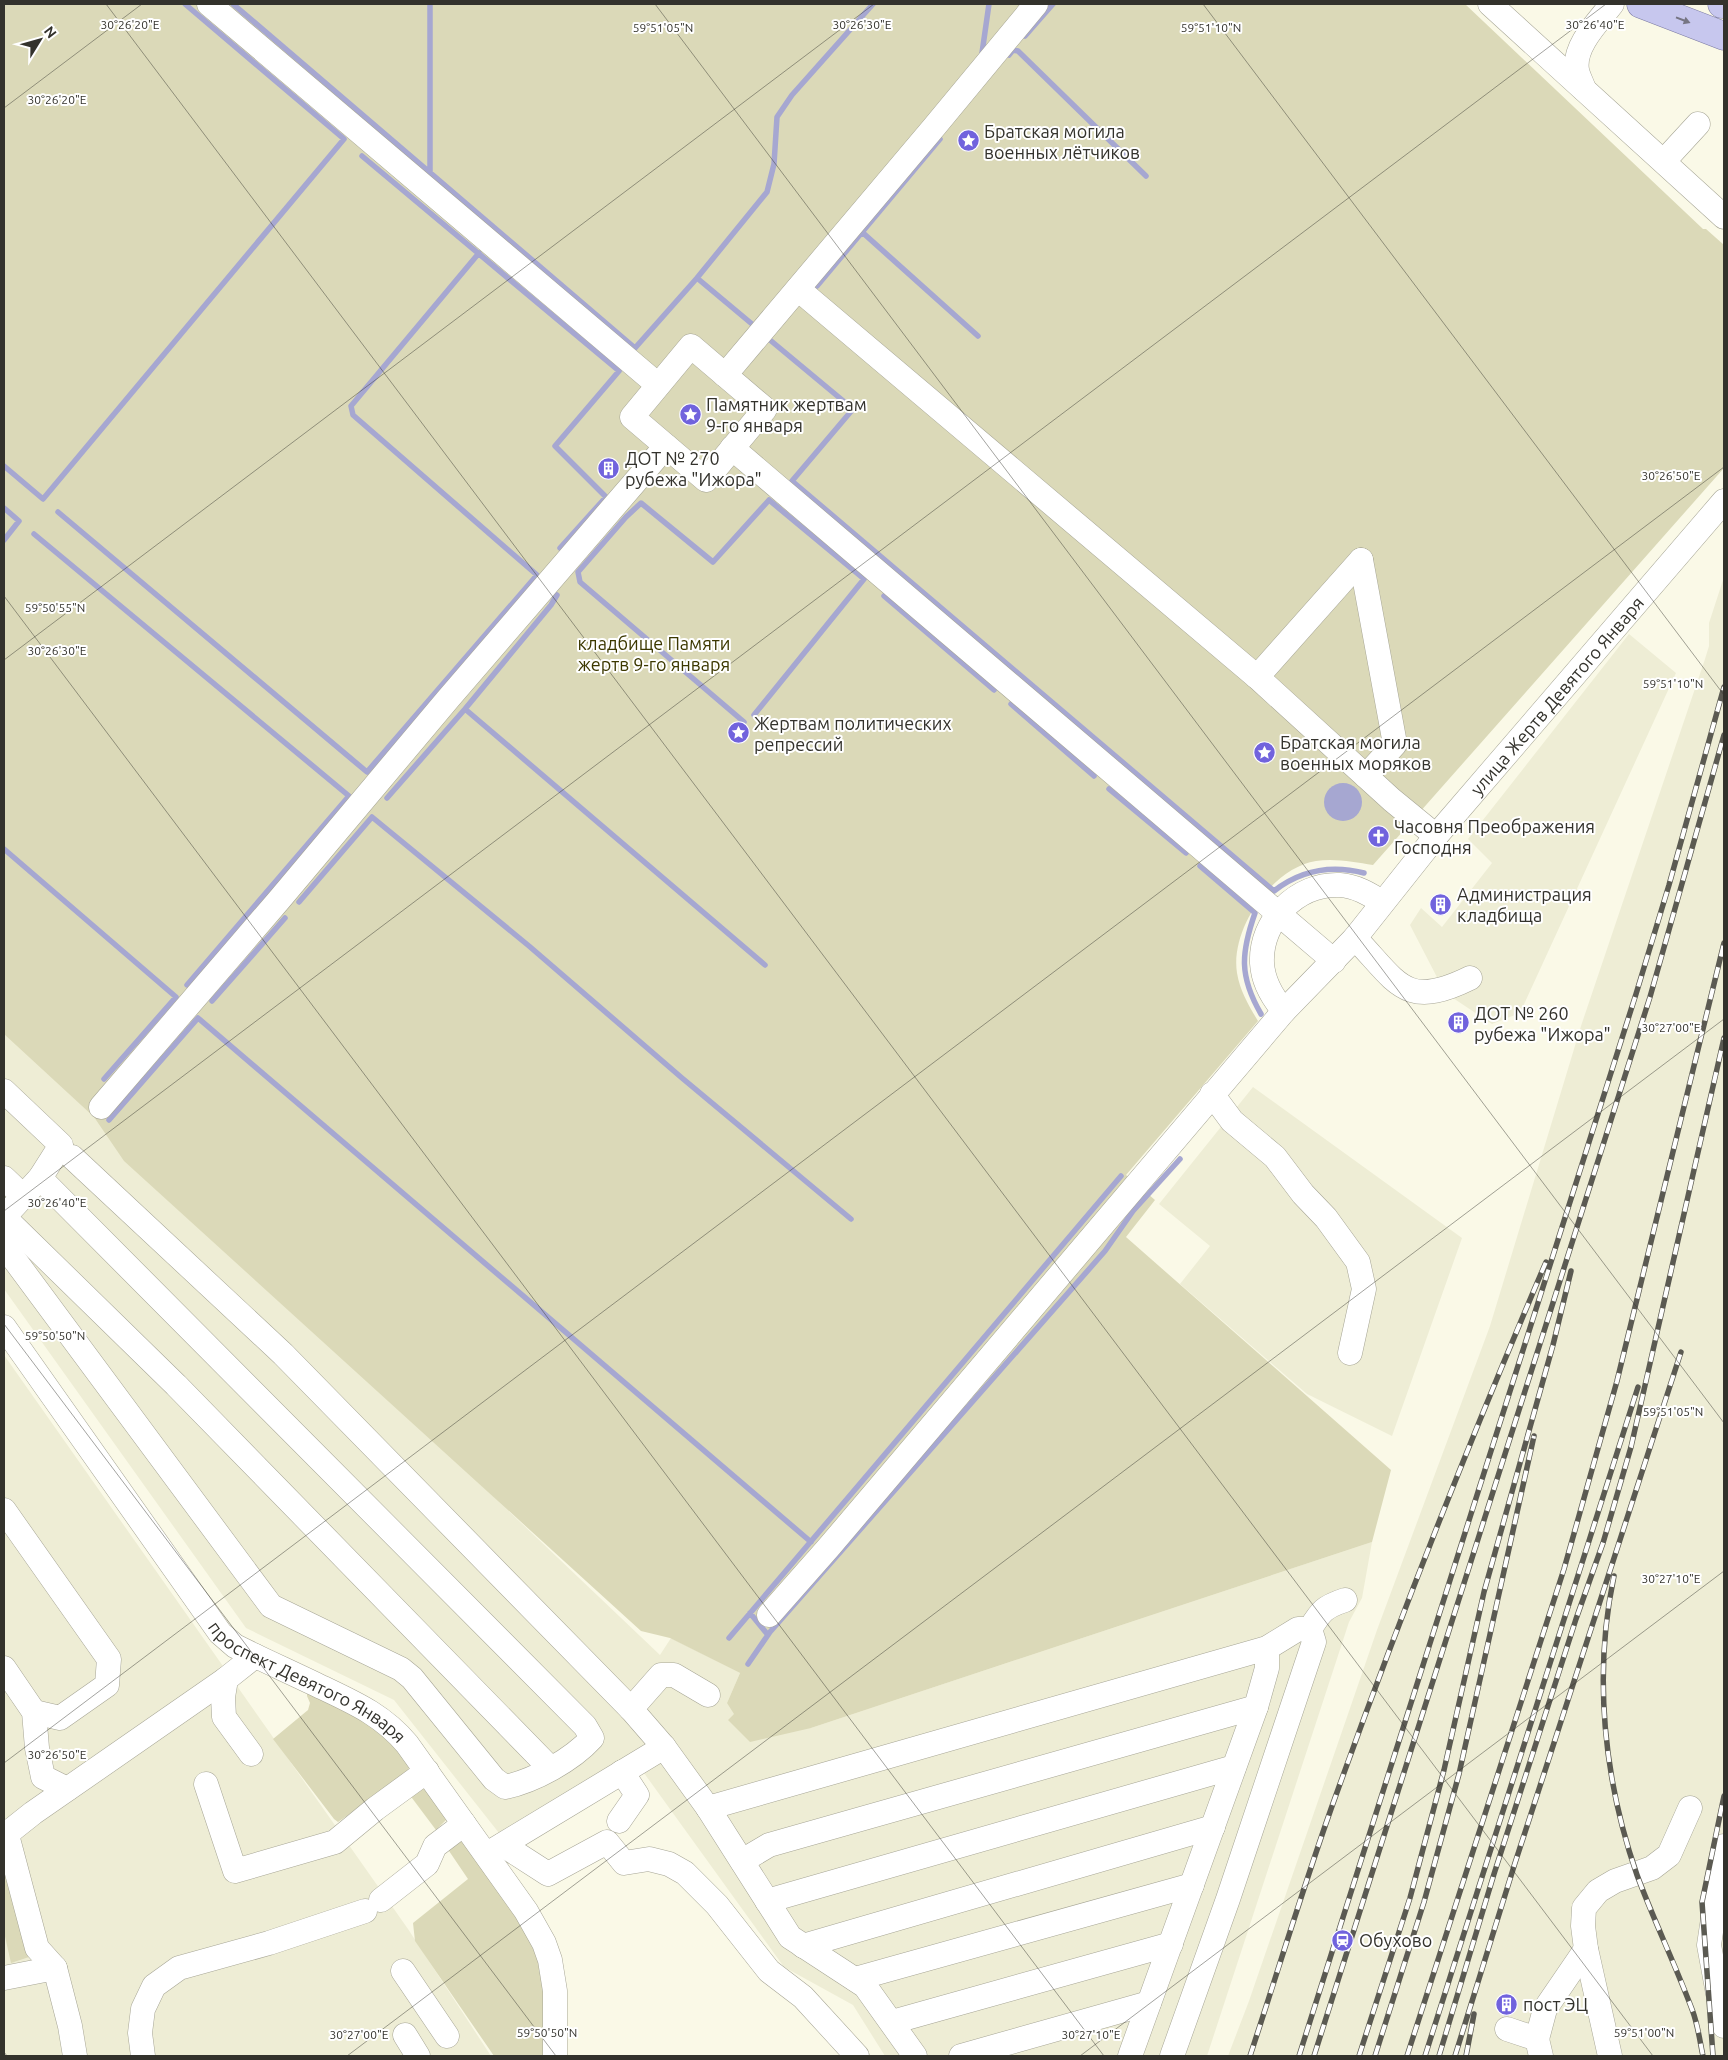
<svg xmlns="http://www.w3.org/2000/svg" width="1728" height="2060" viewBox="0 0 1728 2060" font-family="Ubuntu,sans-serif">
	<style>
		.built { fill: #eeedd5 }
		.green { fill: #dbd9b8 }
		.water { fill: #a6a7d1 }
		.lines { fill: none; stroke-linecap: round; stroke-linejoin: round }
		.stream { stroke: #a6a7d1; stroke-width: 5.5 }
		.minor-casing { stroke: #a6a595; stroke-width: 25 }
		.major-casing { stroke: #7b7aa2; stroke-width: 29 }
		.minor { stroke: #fff; stroke-width: 24 }
		.major { stroke: #c7c7ee; stroke-width: 28 }
		.rail-casing { stroke: #5b5a52; stroke-width: 5.5 }
		.rail { stroke: #fff; stroke-width: 4; stroke-dasharray: 11; stroke-linecap: butt }
		.oneway { fill: #767583 }
		.ticks { fill: none; stroke: #33322c; stroke-width: 1; stroke-opacity: 0.45 }
		.labels { text-anchor: middle; dominant-baseline: central; stroke-width: 4; stroke-linejoin: round; paint-order: stroke }
		.poi-label { font-size: 18px; fill: #33322c; stroke: #fff; text-anchor: start }
		.park-label { font-size: 18px; fill: #3c3800; stroke: #fff }
		.street-label { font-size: 18px; fill: #33322c; stroke: #fff }
		.ticks-label { font-size: 12px; text-anchor: middle; fill: #33322c; stroke: #fff; stroke-width: 4; stroke-linejoin: round; paint-order: stroke }
	</style>
	<rect width="100%" height="100%" fill="#faf9e7"/>
	<path class="built" d="M 1724,577 L 1724,2056 L 1228,2056 L 1249,2001 L 1377,1630 L 1490,1326 L 1581,1026 L 1705,659 L 1709,646 L 1709,623 Z
		M 1629,634 L 1676,673 L 1520,1013 L 1492,1024 L 1450,996 L 1440,983 L 1410,925 L 1421,908 L 1442,927 L 1492,863 L 1468,839 Z
		M 4,1031 L 660,1655 L 671,1638 L 740,1673 L 727,1703 L 811,1728 L 1372,1542 L 1362,1598 L 1349,1622 L 1207,2056 L 885,2056 L 853,2005 L 784,1967 L 631,1755 L 499,1833 L 394,1700 L 246,1628 L 4,1289 Z
		M 1253,1087 L 1462,1238 L 1392,1436 L 1307,1394 L 1180,1284 L 1210,1246 L 1159,1204 Z
		M 4,1355 L 408,1929 L 491,2056 L 4,2056 Z"/>
	<path class="green" d="M 4,4 L 1465,4 L 1703,229 L 1706,229 L 1724,245 L 1724,468 L 1373,865 C 1355,862 1334,858 1316,861 C 1272,868 1230,929 1237,973 C 1240,991 1249,1006 1258,1021 L 1126,1175 L 1155,1200 L 1126,1237 L 1391,1470 L 1372,1542 L 811,1728 L 750,1742 L 728,1720 L 734,1714 L 727,1703 L 740,1673 L 670,1638 L 641,1631 L 124,1161 L 94,1117 L 4,1034 Z
		M 307,1692 L 378,1729 L 410,1764 L 407,1774 L 338,1822 L 334,1819 L 273,1739 L 308,1710 L 310,1703 L 307,1696 Z
		M 425,1786 L 448,1818 L 436,1830 L 409,1794 Z
		M 461,1837 C 488,1875 538,1933 543,1979 C 546,2004 544,2031 544,2056 L 494,2056 L 415,1941 L 413,1923 L 468,1879 L 447,1848 Z
		M 4,1855 L 29,1957 L 11,1963 L 4,1932 Z"/>
	<path class="water" d="M1324 802a19 19 0 1 1 38 0a19 19 0 1 1-38 0Z"/>
	<g class="lines">
		<path class="stream" d="M 233,4 L 635,348 L 697,278 L 752,324
			M 1025,36 L 1053,4
			M 982,53 L 989,4
			M 1009,55 L 1013,50 L 1018,51 L 1146,176
			M 362,156 L 619,371 L 555,446 L 606,497 L 560,548
			M 430,172 L 430,4
			M 862,232 L 978,336
			M 697,278 L 767,192 L 774,164 L 777,117 L 792,95 L 873,4
			M 817,286 L 940,139
			M 770,340 L 853,409 L 792,481 L 1274,891 C 1301,870 1332,865 1364,873
			M 4,466 L 43,499 L 344,139 L 185,4
			M 4,508 L 19,521 L 4,540
			M 58,512 L 367,772 L 537,575 L 353,415 L 351,406 L 479,253
			M 34,534 L 349,796 L 187,985
			M 884,596 L 994,690
			M 1011,704 L 1094,776
			M 465,709 L 765,965
			M 744,722 L 580,582 L 578,572 L 626,517 L 641,503 L 713,562 L 769,500 L 864,579 L 754,715
			M 1109,789 L 1186,853
			M 387,798 L 465,709 L 551,605 L 557,595
			M 4,849 L 176,997 L 104,1079
			M 1200,866 L 1255,913 C 1241,953 1239,976 1261,1014
			M 299,902 L 372,817 L 529,946 L 682,1078 L 851,1219
			M 212,1001 L 285,918
			M 109,1120 L 198,1018 L 811,1542
			M 750,1613 L 768,1635
			M 729,1638 L 1121,1176
			M 748,1664 L 770,1632 L 1105,1251 L 1133,1211 L 1180,1159"/>
		<defs>
			<g id="minor">
				<path d="M 209,4 L 658,385"/>
				<path d="M 1490,4 L 1724,217"/>
				<path d="M 1584,89 C 1582,83 1578,76 1577,70 C 1573,46 1599,21 1612,4"/>
				<path d="M 1664,161 L 1698,124"/>
				<path d="M 798,289 L 1257,677 L 1392,800 L 1436,836"/>
				<path d="M 691,346 L 765,409 L 706,480 L 632,417 Z"/>
				<path d="M 725,375 L 935,126 L 1036,4"/>
				<path d="M 732,448 L 1334,961"/>
				<path d="M 1361,560 L 1395,744 L 1366,776"/>
				<path d="M 1257,677 L 1361,560"/>
				<path d="M 1355,938 C 1398,983 1405,1010 1470,978"/>
				<path d="M 1284,1011 C 1272,997 1263,982 1262,963 C 1260,921 1297,883 1340,885 C 1356,886 1369,894 1382,902"/>
				<path d="M 4,1091 L 61,1145 L 40,1178 L 4,1217"/>
				<path d="M 1212,1094 L 1232,1121 L 1275,1157 L 1303,1194 L 1326,1218 L 1358,1262 L 1364,1289 L 1350,1353"/>
				<path d="M 101,1107 L 279,900 L 448,699 L 666,446"/>
				<path d="M 72,1157 L 283,1354 L 631,1709 L 664,1747 L 708,1808 L 790,1937 L 865,1986 L 915,2056"/>
				<path d="M 4,1178 L 23,1196"/>
				<path d="M 4,1217 L 176,1385 L 550,1768"/>
				<path d="M 4,1235 L 11,1255 L 271,1606 L 401,1669 L 412,1678 L 494,1779 L 505,1787 C 534,1781 572,1760 592,1738 L 585,1726 L 40,1178"/>
				<path id="s1" d="M 4,1327 L 220,1633 L 235,1646 C 261,1659 288,1671 315,1684 C 350,1701 381,1713 407,1744 L 526,1911 L 544,1943 L 550,1960 L 555,1991 L 555,2056"/>
				<path d="M 4,1510 L 109,1659 L 107,1685 L 60,1718 L 34,1712"/>
				<path id="s2" d="M 769,1615 L 829,1547 L 1284,1011 L 1355,938 L 1436,836 L 1724,501"/>
				<path d="M 4,1668 L 34,1712 L 37,1748 L 43,1777 L 67,1789"/>
				<path d="M 226,1679 L 223,1697 L 224,1717 L 251,1754"/>
				<path d="M 631,1709 L 661,1675 L 674,1675 L 708,1695"/>
				<path d="M 206,1784 L 235,1871 L 335,1842 L 375,1809 L 427,1771"/>
				<path d="M 708,1808 L 1267,1648 L 1298,1629 L 1310,1629"/>
				<path d="M 619,1821 L 637,1795 L 622,1772"/>
				<path d="M 7,1835 L 37,1948 L 55,1968 L 70,2026 L 75,2056"/>
				<path d="M 4,1836 L 33,1813 L 226,1679 L 255,1656"/>
				<path d="M 503,1845 L 548,1874 L 607,1842 L 624,1863 L 649,1859 L 669,1864 L 685,1873 L 717,1905 L 769,1971 L 803,1997 L 857,2056"/>
				<path d="M 1724,1846 L 1709,1945 L 1724,2026"/>
				<path d="M 492,1851 L 664,1747"/>
				<path d="M 742,1861 L 769,1845 L 1256,1707"/>
				<path d="M 381,1900 L 427,1864 L 435,1846 L 464,1824"/>
				<path d="M 767,1901 L 1234,1767"/>
				<path d="M 803,1946 L 1213,1827"/>
				<path d="M 403,1971 L 447,2036"/>
				<path d="M 4,1978 L 55,1968"/>
				<path d="M 855,1979 L 1192,1885"/>
				<path d="M 892,2022 L 1171,1944"/>
				<path d="M 1507,2029 L 1537,2039 L 1541,2056"/>
				<path d="M 405,2035 L 418,2056"/>
				<path d="M 1537,2039 L 1545,2009 L 1586,1949"/>
				<path d="M 143,2056 L 140,2033 L 143,2009 L 154,1986 L 179,1968 L 269,1943 L 365,1911"/>
				<path d="M 961,2056 L 1149,2003"/>
				<path d="M 1130,2056 L 1256,1707 L 1267,1668 L 1267,1648"/>
				<path d="M 1172,2056 L 1228,1899 L 1314,1642 L 1310,1629 C 1321,1611 1324,1607 1345,1600"/>
				<path d="M 1610,2056 L 1586,1949 L 1583,1926 L 1584,1908 L 1598,1891 L 1615,1881 L 1652,1868 L 1669,1855 L 1690,1808"/>
			</g>
			<path id="major" d="M 1641,4 L 1724,36
				M 1722,4 L 1724,4"/>
		</defs>
		<use href="#minor" class="minor-casing"/>
		<use href="#major" class="major-casing"/>
		<use href="#minor" class="minor"/>
		<use href="#major" class="major"/>
		<defs>
			<path id="rail" d="M 1614,1576 C 1593,1675 1604,1780 1637,1875 C 1654,1921 1676,1966 1693,2012 C 1698,2026 1700,2042 1703,2056
				M 1250,2056 C 1277,1974 1302,1891 1331,1809 C 1397,1624 1469,1442 1546,1262
				M 1299,2056 L 1636,994 L 1669,885 L 1724,687
				M 1314,2056 L 1650,997 L 1724,735
				M 1359,2056 L 1410,1898 L 1444,1770 L 1484,1592 L 1553,1345 L 1571,1271
				M 1375,2056 L 1424,1902 L 1459,1774 L 1534,1436
				M 1407,2056 L 1564,1569 L 1617,1381 L 1724,943
				M 1425,2056 L 1638,1387
				M 1439,2056 L 1494,1874 L 1576,1619 L 1603,1543 L 1631,1447 L 1724,1038
				M 1455,2056 L 1515,1863 L 1681,1352
				M 1466,2056 L 1474,2014
				M 1713,2056 L 1702,1902 L 1724,1796"/>
		</defs>
		<use href="#rail" class="rail-casing"/>
		<use href="#rail" class="rail"/>
	</g>
	<defs><path id="oneway-solid" d="M-6-.8H1V-3.2L6.5 0L1 3.2V.8H-6Z" transform="scale(1.25)"/></defs>
	<use class="oneway" href="#oneway-solid" transform="translate(1683 20) rotate(21)"/>
	<path class="ticks" d="M 106,4 L 1653,2056M 655,4 L 1724,1423M 1203,4 L 1724,695M 4,108 L 142,4M 4,596 L 1104,2056M 4,660 L 874,4M 4,1211 L 1606,4M 4,1324 L 556,2056M 4,1763 L 1724,467M 4,2052 L 7,2056M 347,2056 L 1724,1019M 1080,2056 L 1724,1571"/>
	<defs>
		<symbol id="sight-disc" viewBox="-11 -11 22 22"><circle r="9.5" fill="#7163dd" stroke="#fff"/><path d="M0-6L1.8-2.2L6-1.7L2.9 1.2L3.7 5.4L0 3.3L-3.7 5.4L-2.9 1.2L-6-1.7L-1.8-2.2Z" fill="#fff"/></symbol>
		<symbol id="building-disc" viewBox="-11 -11 22 22"><circle r="9.5" fill="#7163dd" stroke="#fff"/><path d="M-4-6H4V6H1V3H-1V6H-4ZM-2.5-4.3h1.7v1.8h-1.7ZM.8-4.3h1.7v1.8H.8ZM-2.5-1h1.7V.8h-1.7ZM.8-1h1.7V.8H.8Z" fill="#fff"/></symbol>
		<symbol id="church-disc" viewBox="-11 -11 22 22"><circle r="9.5" fill="#7163dd" stroke="#fff"/><path d="M-1.2-6h2.4v3.5h3.3v2.4h-3.3V6h-2.4V-.1h-3.3v-2.4h3.3Z" fill="#fff"/></symbol>
		<symbol id="station-disc" viewBox="-11 -11 22 22"><circle r="9.5" fill="#7163dd" stroke="#fff"/><path d="M-3-6H3Q5-6 5-4V2Q5 4 3 4L4.5 6H3L1.5 4h-3L-3 6H-4.5L-3 4Q-5 4-5 2V-4Q-5-6-3-6ZM-3.5-4v3h7v-3ZM-3.5 1v1.5H-2V1ZM2 1v1.5H3.5V1Z" fill="#fff"/></symbol>
	</defs>
	<g fill-rule="evenodd">
		<use href="#sight-disc" x="956" y="128" width="25" height="25"/>
		<use href="#sight-disc" x="678" y="402" width="25" height="25"/>
		<use href="#building-disc" x="596" y="456" width="25" height="25"/>
		<use href="#sight-disc" x="726" y="720" width="25" height="25"/>
		<use href="#sight-disc" x="1252" y="740" width="25" height="25"/>
		<use href="#church-disc" x="1366" y="824" width="25" height="25"/>
		<use href="#building-disc" x="1428" y="892" width="25" height="25"/>
		<use href="#building-disc" x="1446" y="1010" width="25" height="25"/>
		<use href="#station-disc" x="1330" y="1928" width="25" height="25"/>
		<use href="#building-disc" x="1494" y="1992" width="25" height="25"/>
	</g>
	<g class="labels">
		<g class="poi-label">
			<text x="984" y="131">Братская могила<tspan x="984" dy="21">военных лётчиков</tspan></text>
			<text x="706" y="404">Памятник жертвам<tspan x="706" dy="21">9-го января</tspan></text>
			<text x="625" y="458">ДОТ № 270<tspan x="625" dy="21">рубежа "Ижора"</tspan></text>
			<text x="754" y="723">Жертвам политических<tspan x="754" dy="21">репрессий</tspan></text>
			<text x="1280" y="742">Братская могила<tspan x="1280" dy="21">военных моряков</tspan></text>
			<text x="1394" y="826">Часовня Преображения<tspan x="1394" dy="21">Господня</tspan></text>
			<text x="1457" y="894">Администрация<tspan x="1457" dy="21">кладбища</tspan></text>
			<text x="1474" y="1013">ДОТ № 260<tspan x="1474" dy="21">рубежа "Ижора"</tspan></text>
			<text x="1359" y="1940">Обухово</text>
			<text x="1523" y="2004">пост ЭЦ</text>
		</g>
		<g class="park-label">
			<text x="654" y="643">кладбище Памяти<tspan x="654" dy="21">жертв 9-го января</tspan></text>
		</g>
		<g class="street-label">
			<text stroke="none"><textPath href="#s2" startOffset="1211">улица Жертв Девятого Января</textPath></text>
			<text stroke="none"><textPath href="#s1" startOffset="475">проспект Девятого Января</textPath></text>
		</g>
	</g>
	<g class="ticks-label">
		<text x="130" y="29">30°26'20"E</text>
		<text x="862" y="29">30°26'30"E</text>
		<text x="1595" y="29">30°26'40"E</text>
		<text x="663" y="32">59°51'05"N</text>
		<text x="1211" y="32">59°51'10"N</text>
		<text x="57" y="104">30°26'20"E</text>
		<text x="1671" y="480">30°26'50"E</text>
		<text x="55" y="612">59°50'55"N</text>
		<text x="57" y="655">30°26'30"E</text>
		<text x="1673" y="688">59°51'10"N</text>
		<text x="1671" y="1032">30°27'00"E</text>
		<text x="57" y="1207">30°26'40"E</text>
		<text x="55" y="1340">59°50'50"N</text>
		<text x="1673" y="1416">59°51'05"N</text>
		<text x="1671" y="1583">30°27'10"E</text>
		<text x="57" y="1759">30°26'50"E</text>
		<text x="547" y="2037">59°50'50"N</text>
		<text x="1644" y="2037">59°51'00"N</text>
		<text x="359" y="2039">30°27'00"E</text>
		<text x="1091" y="2039">30°27'10"E</text>
	</g>
	<rect width="1728" height="2060" fill="none" stroke="#33322c" stroke-width="10"/>
	<g transform="translate(40 40) rotate(53)" stroke="#ffffff" stroke-width="4" paint-order="stroke">
	<path d="M0-4L9 19L0 12L-9 19Z" fill="#33322c"/>
	<text y="-8" font-size="14" font-weight="bold" text-anchor="middle" fill="#33322c">N</text>
	</g>
</svg>
